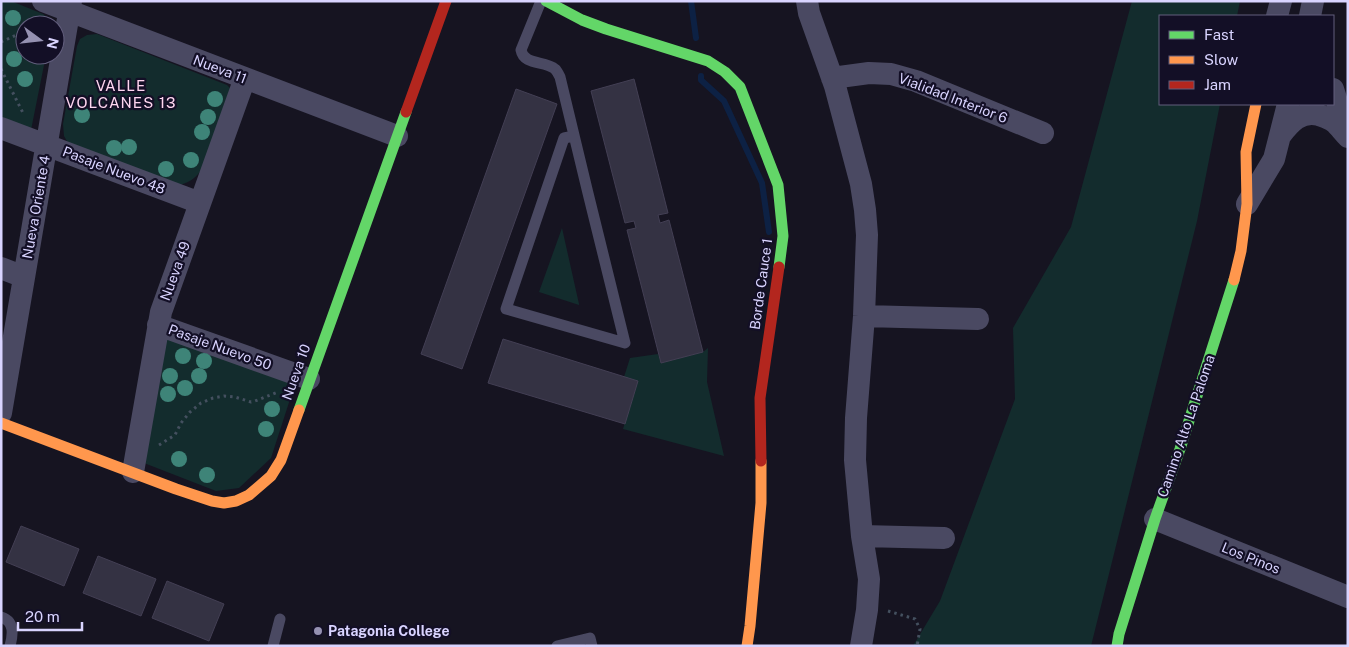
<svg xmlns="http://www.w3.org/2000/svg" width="1349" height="647" viewBox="0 0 1349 647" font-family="'Public Sans',sans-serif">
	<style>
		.green { fill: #132c2d }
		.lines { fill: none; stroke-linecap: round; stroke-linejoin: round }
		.stream { stroke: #0d2144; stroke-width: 6 }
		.building { fill: #343243; stroke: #433f54 }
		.path { stroke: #44505f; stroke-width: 3; stroke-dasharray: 2.5 4; stroke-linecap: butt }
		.lane { stroke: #4a4962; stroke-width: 11 }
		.street { stroke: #4a4962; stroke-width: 22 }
		.fast { stroke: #63d668; stroke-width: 11 }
		.slow { stroke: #ff974d; stroke-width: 11 }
		.jam { stroke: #b3261e; stroke-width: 11 }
		.tree { fill: #3e8478 }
		.poi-dot { fill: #9591b1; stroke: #130f26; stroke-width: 2 }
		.labels { text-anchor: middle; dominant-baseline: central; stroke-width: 4.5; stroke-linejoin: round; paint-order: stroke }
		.street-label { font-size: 14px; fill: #d9d4ff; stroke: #130f26 }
		.poi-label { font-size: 14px; font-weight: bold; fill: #d9d4ff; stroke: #130f26; text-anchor: start }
		.neighbourhood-label { font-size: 15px; letter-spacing: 1px; fill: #ffd6f0; stroke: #130f26 }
	</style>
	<rect width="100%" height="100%" fill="#161421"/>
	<path class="green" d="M 1,1 L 11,1 L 43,14 L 47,17 L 51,25 L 25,25 L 25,55 L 46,55 L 31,130 L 1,121 Z
		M 1132,1 L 1240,1 L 1237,16 L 1160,16 L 1160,104 L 1220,104 L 1197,221 L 1091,646 L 913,646 L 940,601 L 1015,399 L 1013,328 L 1071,227 Z
		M 97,34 L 227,85 L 230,88 L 203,167 C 197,177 192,181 180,185 L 68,143 L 64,136 L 63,124 L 77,46 L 80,39 L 87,35 Z
		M 562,228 L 579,304 L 579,305 L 539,292 Z
		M 168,339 L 289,380 L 294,387 L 271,458 L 239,488 L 216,491 L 144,463 L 164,342 Z
		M 708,348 L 707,382 L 724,456 L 623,429 L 638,381 L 624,377 L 630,358 L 658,354 L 661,363 L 703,352 Z"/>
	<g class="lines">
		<path class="stream" d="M 691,1 L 696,38
			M 701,76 L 701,80 L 724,101 L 762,183 L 769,232"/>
	</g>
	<path class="building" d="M 634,79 L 668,213 L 658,215 L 660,223 L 669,220 L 703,352 L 661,363 L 627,230 L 636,228 L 634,221 L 625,223 L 591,91 Z
		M 516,89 L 557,104 L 462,369 L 421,354 Z
		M 503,339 L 638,381 L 625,424 L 488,383 Z
		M 21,526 L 79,549 L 64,586 L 6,562 Z
		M 98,556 L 156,579 L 141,616 L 83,593 Z
		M 167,581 L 224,604 L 209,641 L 152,618 Z"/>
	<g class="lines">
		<path class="path" d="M 1,42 L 25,31
			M 1,69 L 23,113
			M 159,445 L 175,435 L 181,423 L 190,412 L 201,403 L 213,398 L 224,396 L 235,397 L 251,402 L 255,401 L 278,392
			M 888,611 L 915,619 L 920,629 L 917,646"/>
		<path class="lane" d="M 541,1 L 521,50 C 524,66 545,60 555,69 C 557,71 559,75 560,77 C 581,166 603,254 625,343 L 506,309 L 564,138 L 574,136
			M 1,617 C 15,621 13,635 10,646
			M 273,646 L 280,619
			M 557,646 L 590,638 L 592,646"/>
		<path class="street" d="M 43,1 L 397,136
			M 807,1 L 809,13 L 835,86 L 861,184 L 865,210 L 867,235 L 864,316 L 856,418 L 855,460 L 862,536 L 869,579 L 867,610 L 861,646
			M 1277,16 L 1281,1
			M 1310,16 L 1313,1
			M 832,78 L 869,73 L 891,74 L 916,81 L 1043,133
			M 1333,89 L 1347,133
			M 1,128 L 200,203
			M 1280,136 C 1290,123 1301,110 1319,115 C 1324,117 1330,119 1334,122 C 1339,126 1343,132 1348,137
			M 1247,204 L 1274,159 L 1288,104
			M 1,268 L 24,277
			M 864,316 L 978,319
			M 158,325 L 309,379
			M 1,413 L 71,1
			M 133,472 L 161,312 L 245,78
			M 1155,519 L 1348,597
			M 862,536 L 944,538"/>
		<path class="fast" d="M 546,1 L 582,20 L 606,29 L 708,61 L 725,72 L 740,87 L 778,185 L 783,236 L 779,267
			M 299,410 L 406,112
			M 1117,646 L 1119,634 L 1155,519 L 1180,449 L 1234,280"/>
		<path class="slow" d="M 1234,280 L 1241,251 L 1247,204 L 1246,152 L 1256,104
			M 1,423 L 176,489 L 212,501 L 224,503 L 236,501 L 249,495 L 271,476 L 281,460 L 299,410
			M 747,646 L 750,626 L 761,503 L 761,461"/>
		<path class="jam" d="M 406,112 L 446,1
			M 761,461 L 760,398 L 779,267"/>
	</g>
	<g class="tree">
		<circle cx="13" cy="18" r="8"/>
		<circle cx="14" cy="59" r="8"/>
		<circle cx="25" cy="79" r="8"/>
		<circle cx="215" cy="99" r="8"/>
		<circle cx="82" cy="115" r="8"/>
		<circle cx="208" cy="117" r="8"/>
		<circle cx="202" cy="132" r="8"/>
		<circle cx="129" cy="147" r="8"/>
		<circle cx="114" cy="148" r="8"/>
		<circle cx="191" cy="160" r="8"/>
		<circle cx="166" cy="169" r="8"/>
		<circle cx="183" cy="356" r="8"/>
		<circle cx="204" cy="361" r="8"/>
		<circle cx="170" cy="376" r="8"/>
		<circle cx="199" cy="376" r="8"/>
		<circle cx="185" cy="388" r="8"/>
		<circle cx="168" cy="394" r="8"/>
		<circle cx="272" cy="409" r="8"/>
		<circle cx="266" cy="429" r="8"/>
		<circle cx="179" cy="459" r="8"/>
		<circle cx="207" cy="475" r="8"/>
	</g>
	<circle class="poi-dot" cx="318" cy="631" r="5"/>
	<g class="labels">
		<g class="street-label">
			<text transform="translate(220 69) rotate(21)">Nueva 11</text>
			<text transform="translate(953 98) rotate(21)">Vialidad Interior 6</text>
			<text transform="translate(114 170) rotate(21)">Pasaje Nuevo 48</text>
			<text transform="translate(36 207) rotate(-80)">Nueva Oriente 4</text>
			<text transform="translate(175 271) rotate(-70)">Nueva 49</text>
			<text transform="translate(761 284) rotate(-82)">Borde Cauce 1</text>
			<text transform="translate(220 347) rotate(20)">Pasaje Nuevo 50</text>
			<text transform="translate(296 372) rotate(-70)">Nueva 10</text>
			<text transform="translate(1186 426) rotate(-71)">Camino Alto La Paloma</text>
			<text transform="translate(1251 558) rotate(22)">Los Pinos</text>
		</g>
		<g class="poi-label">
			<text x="328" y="631">Patagonia College</text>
		</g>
		<g class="neighbourhood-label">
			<text x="121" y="85">VALLE<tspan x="121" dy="17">VOLCANES 13</tspan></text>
		</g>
	</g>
	<rect width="1349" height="647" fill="none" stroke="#d9d4ff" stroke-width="5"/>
	<rect x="1159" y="15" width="175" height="90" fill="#130f26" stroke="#625e7d"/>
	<rect x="1169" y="31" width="25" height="8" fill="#63d668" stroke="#625e7d"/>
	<text x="1204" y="40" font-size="15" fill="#d9d4ff">Fast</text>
	<rect x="1169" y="56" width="25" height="8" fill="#ff974d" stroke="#625e7d"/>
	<text x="1204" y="65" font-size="15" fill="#d9d4ff">Slow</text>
	<rect x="1169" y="81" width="25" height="8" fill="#b3261e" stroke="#625e7d"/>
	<text x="1204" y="90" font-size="15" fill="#d9d4ff">Jam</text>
	<g transform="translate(40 40) rotate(105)"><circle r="24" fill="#130f26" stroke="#625e7d"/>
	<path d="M0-4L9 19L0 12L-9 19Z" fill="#9591b1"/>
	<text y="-8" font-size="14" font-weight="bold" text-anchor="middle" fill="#d9d4ff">N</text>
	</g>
	<path d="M18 622v8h64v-8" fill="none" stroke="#d9d4ff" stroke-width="2.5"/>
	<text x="25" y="622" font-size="15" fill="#d9d4ff" stroke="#130f26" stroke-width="4" paint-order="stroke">20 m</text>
</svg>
